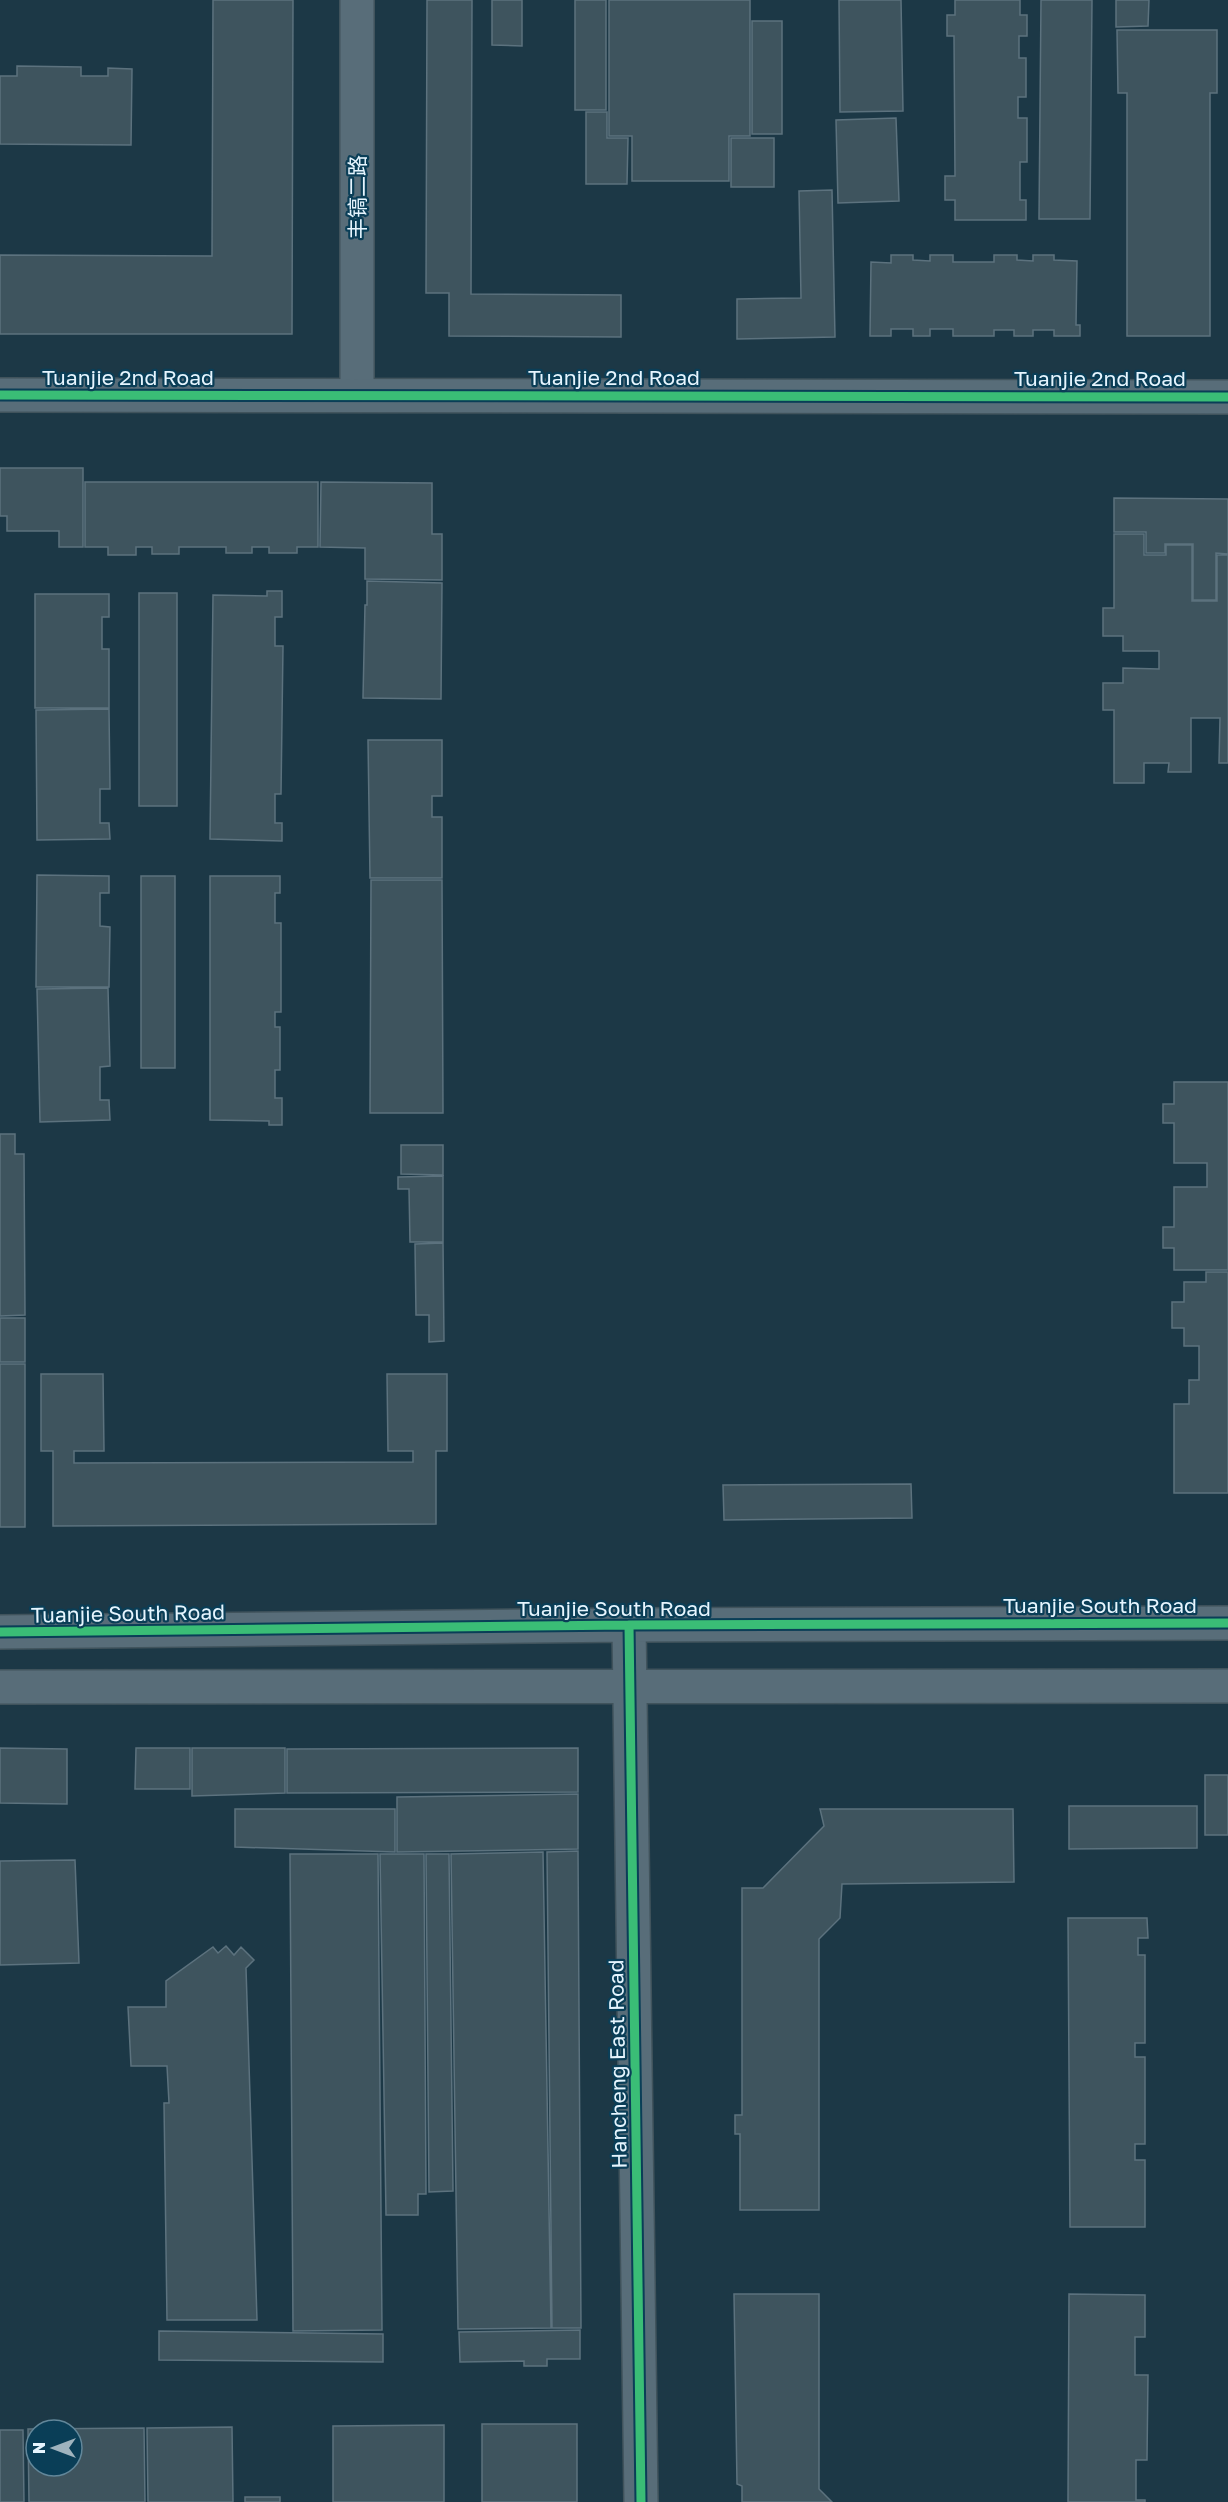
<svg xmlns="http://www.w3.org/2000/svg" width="1228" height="2502" viewBox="0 0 1228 2502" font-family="'Golos Text','Noto Sans SC',sans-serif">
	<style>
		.building { fill: #3e545e; stroke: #5c727e; stroke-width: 1.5; fill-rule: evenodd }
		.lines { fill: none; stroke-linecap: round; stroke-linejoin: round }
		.street-casing { stroke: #40535c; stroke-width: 36 }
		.secondary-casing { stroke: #40535c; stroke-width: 36 }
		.street { stroke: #586d79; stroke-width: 33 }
		.secondary { stroke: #586d79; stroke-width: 33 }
		.cycleway-casing { stroke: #0a3e57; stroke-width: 13 }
		.cycleway { stroke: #3abd76; stroke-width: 9 }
		.labels { text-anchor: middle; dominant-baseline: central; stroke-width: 4.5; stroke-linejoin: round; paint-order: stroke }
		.street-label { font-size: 21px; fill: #e6f5fe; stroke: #0a3e57 }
	</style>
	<rect width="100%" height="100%" fill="#1c3846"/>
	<path class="building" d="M 213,0 L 293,0 L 292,334 L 0,334 L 0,255 L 212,256 Z
		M 427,0 L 472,0 L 471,294 L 621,295 L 621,337 L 449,336 L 449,293 L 426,293 Z
		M 492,0 L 522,0 L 522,46 L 492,45 Z
		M 575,0 L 606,0 L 606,110 L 575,110 Z
		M 609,0 L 750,0 L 750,136 L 729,136 L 729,181 L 632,181 L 632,136 L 609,136 Z
		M 839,0 L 901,0 L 903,111 L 840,112 Z
		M 955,0 L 1020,0 L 1020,15 L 1027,15 L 1027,36 L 1019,36 L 1019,58 L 1026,58 L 1026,97 L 1018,97 L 1018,118 L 1027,118 L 1027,162 L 1020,162 L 1020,200 L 1026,200 L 1026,220 L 955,220 L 955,200 L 945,200 L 945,176 L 955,176 L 954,36 L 947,36 L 947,15 L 955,15 Z
		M 1041,0 L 1092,0 L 1090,219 L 1039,219 Z
		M 1116,0 L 1149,0 L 1148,26 L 1116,27 Z
		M 752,21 L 782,21 L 782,134 L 752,134 Z
		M 1117,30 L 1217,30 L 1217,93 L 1210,93 L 1210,336 L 1127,336 L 1127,93 L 1118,93 Z
		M 17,66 L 81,67 L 81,76 L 108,76 L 108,68 L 132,69 L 131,145 L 0,144 L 0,76 L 17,76 Z
		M 586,112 L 607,112 L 607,138 L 628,138 L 627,184 L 586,184 Z
		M 896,118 L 899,201 L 838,203 L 836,120 Z
		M 731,138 L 774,138 L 774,187 L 731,187 Z
		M 832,190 L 835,337 L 737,339 L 737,299 L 801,298 L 799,191 Z
		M 891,255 L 913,255 L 913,260 L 930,261 L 930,255 L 953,255 L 953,262 L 994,262 L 994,255 L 1017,255 L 1017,260 L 1033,261 L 1033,255 L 1054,255 L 1054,260 L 1077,261 L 1076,325 L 1080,325 L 1080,336 L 1054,336 L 1054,330 L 1033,330 L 1033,336 L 1014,336 L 1014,330 L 994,330 L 994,336 L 953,336 L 953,329 L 930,329 L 930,336 L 913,336 L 913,329 L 891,329 L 891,336 L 870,336 L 871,262 L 891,263 Z
		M 0,468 L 83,468 L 83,547 L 59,547 L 59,531 L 7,531 L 7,516 L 0,516 Z
		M 85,482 L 318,482 L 318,547 L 297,547 L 297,553 L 269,553 L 269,547 L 252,547 L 252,553 L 226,553 L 226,547 L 179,547 L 179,554 L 152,554 L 152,547 L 136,547 L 136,555 L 108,555 L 108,547 L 85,547 Z
		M 321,482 L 432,483 L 432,534 L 442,534 L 442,580 L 365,579 L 365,548 L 320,547 Z
		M 1114,498 L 1228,499 L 1228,554 L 1216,553 L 1216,600 L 1193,600 L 1193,544 L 1165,544 L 1165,553 L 1146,553 L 1146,532 L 1114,532 Z
		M 1114,534 L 1144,534 L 1144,555 L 1166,555 L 1166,545 L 1192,545 L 1192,601 L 1217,601 L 1217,555 L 1228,555 L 1228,763 L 1219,763 L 1220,718 L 1191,718 L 1191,772 L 1168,772 L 1169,763 L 1144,763 L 1144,783 L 1114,783 L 1114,710 L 1103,710 L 1103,683 L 1123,683 L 1123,668 L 1159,669 L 1159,651 L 1123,651 L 1123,636 L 1103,636 L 1103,608 L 1114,608 Z
		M 367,581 L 442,583 L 441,699 L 363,698 L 365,605 L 367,605 Z
		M 267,591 L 282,591 L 282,617 L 275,617 L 275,646 L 283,646 L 281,794 L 275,794 L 275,823 L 282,823 L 282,841 L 210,839 L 213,595 L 267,596 Z
		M 139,593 L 177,593 L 177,806 L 139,806 Z
		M 35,594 L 109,594 L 109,617 L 102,617 L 102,649 L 109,649 L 109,708 L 35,708 Z
		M 109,709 L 110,789 L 100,789 L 100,823 L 109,823 L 110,839 L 37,840 L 36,710 Z
		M 368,740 L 442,740 L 442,796 L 432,796 L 432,817 L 442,817 L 442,878 L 370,878 Z
		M 37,875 L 109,876 L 109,893 L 100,893 L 100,926 L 110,927 L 109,987 L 36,987 Z
		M 141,876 L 175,876 L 175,1068 L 141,1068 Z
		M 210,876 L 280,876 L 280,893 L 275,893 L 275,923 L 281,923 L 281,1012 L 275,1012 L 275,1027 L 280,1027 L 280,1070 L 275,1070 L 275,1098 L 282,1098 L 282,1125 L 269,1125 L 269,1121 L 210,1120 Z
		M 371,880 L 442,880 L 443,1113 L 370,1113 Z
		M 108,988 L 110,1066 L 100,1067 L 100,1100 L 109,1100 L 110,1120 L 40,1122 L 37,989 Z
		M 1174,1082 L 1228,1082 L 1228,1270 L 1174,1270 L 1174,1248 L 1163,1248 L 1163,1227 L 1174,1227 L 1174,1187 L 1207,1187 L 1207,1163 L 1174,1163 L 1174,1123 L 1163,1123 L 1163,1104 L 1174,1104 Z
		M 0,1134 L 15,1134 L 15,1154 L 24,1154 L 25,1315 L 0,1316 Z
		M 401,1145 L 443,1145 L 443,1175 L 401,1174 Z
		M 443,1176 L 443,1242 L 410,1242 L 409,1189 L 398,1189 L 398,1177 Z
		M 443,1243 L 444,1341 L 429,1342 L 429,1315 L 416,1315 L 415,1244 Z
		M 1206,1272 L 1228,1272 L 1228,1493 L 1174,1493 L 1174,1404 L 1189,1404 L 1189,1380 L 1199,1380 L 1199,1346 L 1184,1346 L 1184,1328 L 1172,1328 L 1172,1302 L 1184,1302 L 1184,1282 L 1206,1282 Z
		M 0,1318 L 25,1318 L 25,1362 L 0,1362 Z
		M 0,1364 L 25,1364 L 25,1527 L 0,1527 Z
		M 41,1374 L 103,1374 L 104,1451 L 74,1451 L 74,1463 L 413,1462 L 413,1451 L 388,1451 L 387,1374 L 447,1374 L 447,1451 L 436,1451 L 436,1524 L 53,1526 L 53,1451 L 41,1451 Z
		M 911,1484 L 912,1518 L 724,1520 L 723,1485 Z
		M 0,1748 L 67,1749 L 67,1804 L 0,1803 Z
		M 136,1748 L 190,1748 L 190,1789 L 135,1789 Z
		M 192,1748 L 285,1748 L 285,1793 L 192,1796 Z
		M 578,1748 L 578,1792 L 287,1793 L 287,1749 Z
		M 1205,1775 L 1228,1775 L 1228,1835 L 1205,1835 Z
		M 578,1794 L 578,1849 L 397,1852 L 397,1797 Z
		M 1069,1806 L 1197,1806 L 1197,1848 L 1069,1849 Z
		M 235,1809 L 395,1809 L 395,1852 L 235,1847 Z
		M 820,1809 L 1013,1809 L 1014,1882 L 842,1884 L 840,1918 L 819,1939 L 819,2210 L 740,2210 L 740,2134 L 735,2134 L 735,2115 L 742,2115 L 742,1888 L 763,1888 L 824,1826 Z
		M 578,1851 L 581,2328 L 552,2328 L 547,1852 Z
		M 543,1852 L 551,2328 L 458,2329 L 451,1854 Z
		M 290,1854 L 378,1854 L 382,2330 L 293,2331 Z
		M 380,1854 L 424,1854 L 426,2194 L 418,2194 L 418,2215 L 386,2215 Z
		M 426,1854 L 449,1854 L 453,2191 L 429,2192 Z
		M 75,1860 L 79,1963 L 0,1965 L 0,1861 Z
		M 1068,1918 L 1147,1918 L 1148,1938 L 1138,1938 L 1138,1955 L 1145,1955 L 1145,2043 L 1135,2043 L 1135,2057 L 1145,2057 L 1145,2144 L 1135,2144 L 1135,2160 L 1145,2160 L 1145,2227 L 1070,2227 Z
		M 226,1946 L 234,1955 L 241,1947 L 254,1960 L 246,1968 L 257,2320 L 167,2320 L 164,2103 L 169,2103 L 167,2066 L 131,2066 L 128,2007 L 166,2007 L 166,1981 L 213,1947 L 218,1953 Z
		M 734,2294 L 819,2294 L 819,2489 L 832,2502 L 742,2502 L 742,2486 L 737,2484 Z
		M 1069,2294 L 1145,2295 L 1145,2337 L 1135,2337 L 1135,2375 L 1148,2375 L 1147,2460 L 1136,2460 L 1136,2500 L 1145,2500 L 1145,2502 L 1068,2502 Z
		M 580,2330 L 580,2359 L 547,2359 L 547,2366 L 524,2366 L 524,2361 L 460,2362 L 459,2332 Z
		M 159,2331 L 383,2334 L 383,2362 L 159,2360 Z
		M 482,2424 L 577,2424 L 577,2502 L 482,2502 Z
		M 444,2425 L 444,2502 L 333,2502 L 333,2426 Z
		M 232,2427 L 233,2502 L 148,2502 L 147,2428 Z
		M 144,2428 L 145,2502 L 29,2502 L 28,2429 ZM 36,2430 L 72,2430 L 72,2466 L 36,2466 Z
		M 0,2430 L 23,2430 L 24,2502 L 0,2502 Z
		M 245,2497 L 280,2497 L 280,2502 L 245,2502 Z"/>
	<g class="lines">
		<defs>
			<path id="street" d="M 357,0 L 357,394"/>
			<path id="secondary" d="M 0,395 L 1228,397
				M 629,1625 L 641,2502
				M 0,1632 L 629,1625 L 1228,1623
				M 0,1687 L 1228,1686"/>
		</defs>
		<use href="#street" class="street-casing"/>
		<use href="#secondary" class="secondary-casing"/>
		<use href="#street" class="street"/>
		<use href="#secondary" class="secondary"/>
		<defs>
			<path id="cycleway" d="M 0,395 L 1228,397
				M 629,1625 L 641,2502
				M 0,1632 L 629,1625 L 1228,1623"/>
		</defs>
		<use href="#cycleway" class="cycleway-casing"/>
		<use href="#cycleway" class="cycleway"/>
	</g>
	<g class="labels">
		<g class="street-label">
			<text transform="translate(357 197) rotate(-90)">丰镐二路</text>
			<text x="128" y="377">Tuanjie 2nd Road</text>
			<text x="614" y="377">Tuanjie 2nd Road</text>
			<text x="1100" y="378">Tuanjie 2nd Road</text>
			<text x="1100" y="1605">Tuanjie South Road</text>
			<text x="614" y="1608">Tuanjie South Road</text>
			<text transform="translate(128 1613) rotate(-1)">Tuanjie South Road</text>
			<text transform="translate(617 2064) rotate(-91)">Hancheng East Road</text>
		</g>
	</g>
	<g transform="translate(54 2448) rotate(270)"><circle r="28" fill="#0a3e57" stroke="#62879a" stroke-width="1.5"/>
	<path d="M0-4.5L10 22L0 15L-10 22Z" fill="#9fb3be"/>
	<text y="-9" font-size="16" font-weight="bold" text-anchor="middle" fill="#e6f5fe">N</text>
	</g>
</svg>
